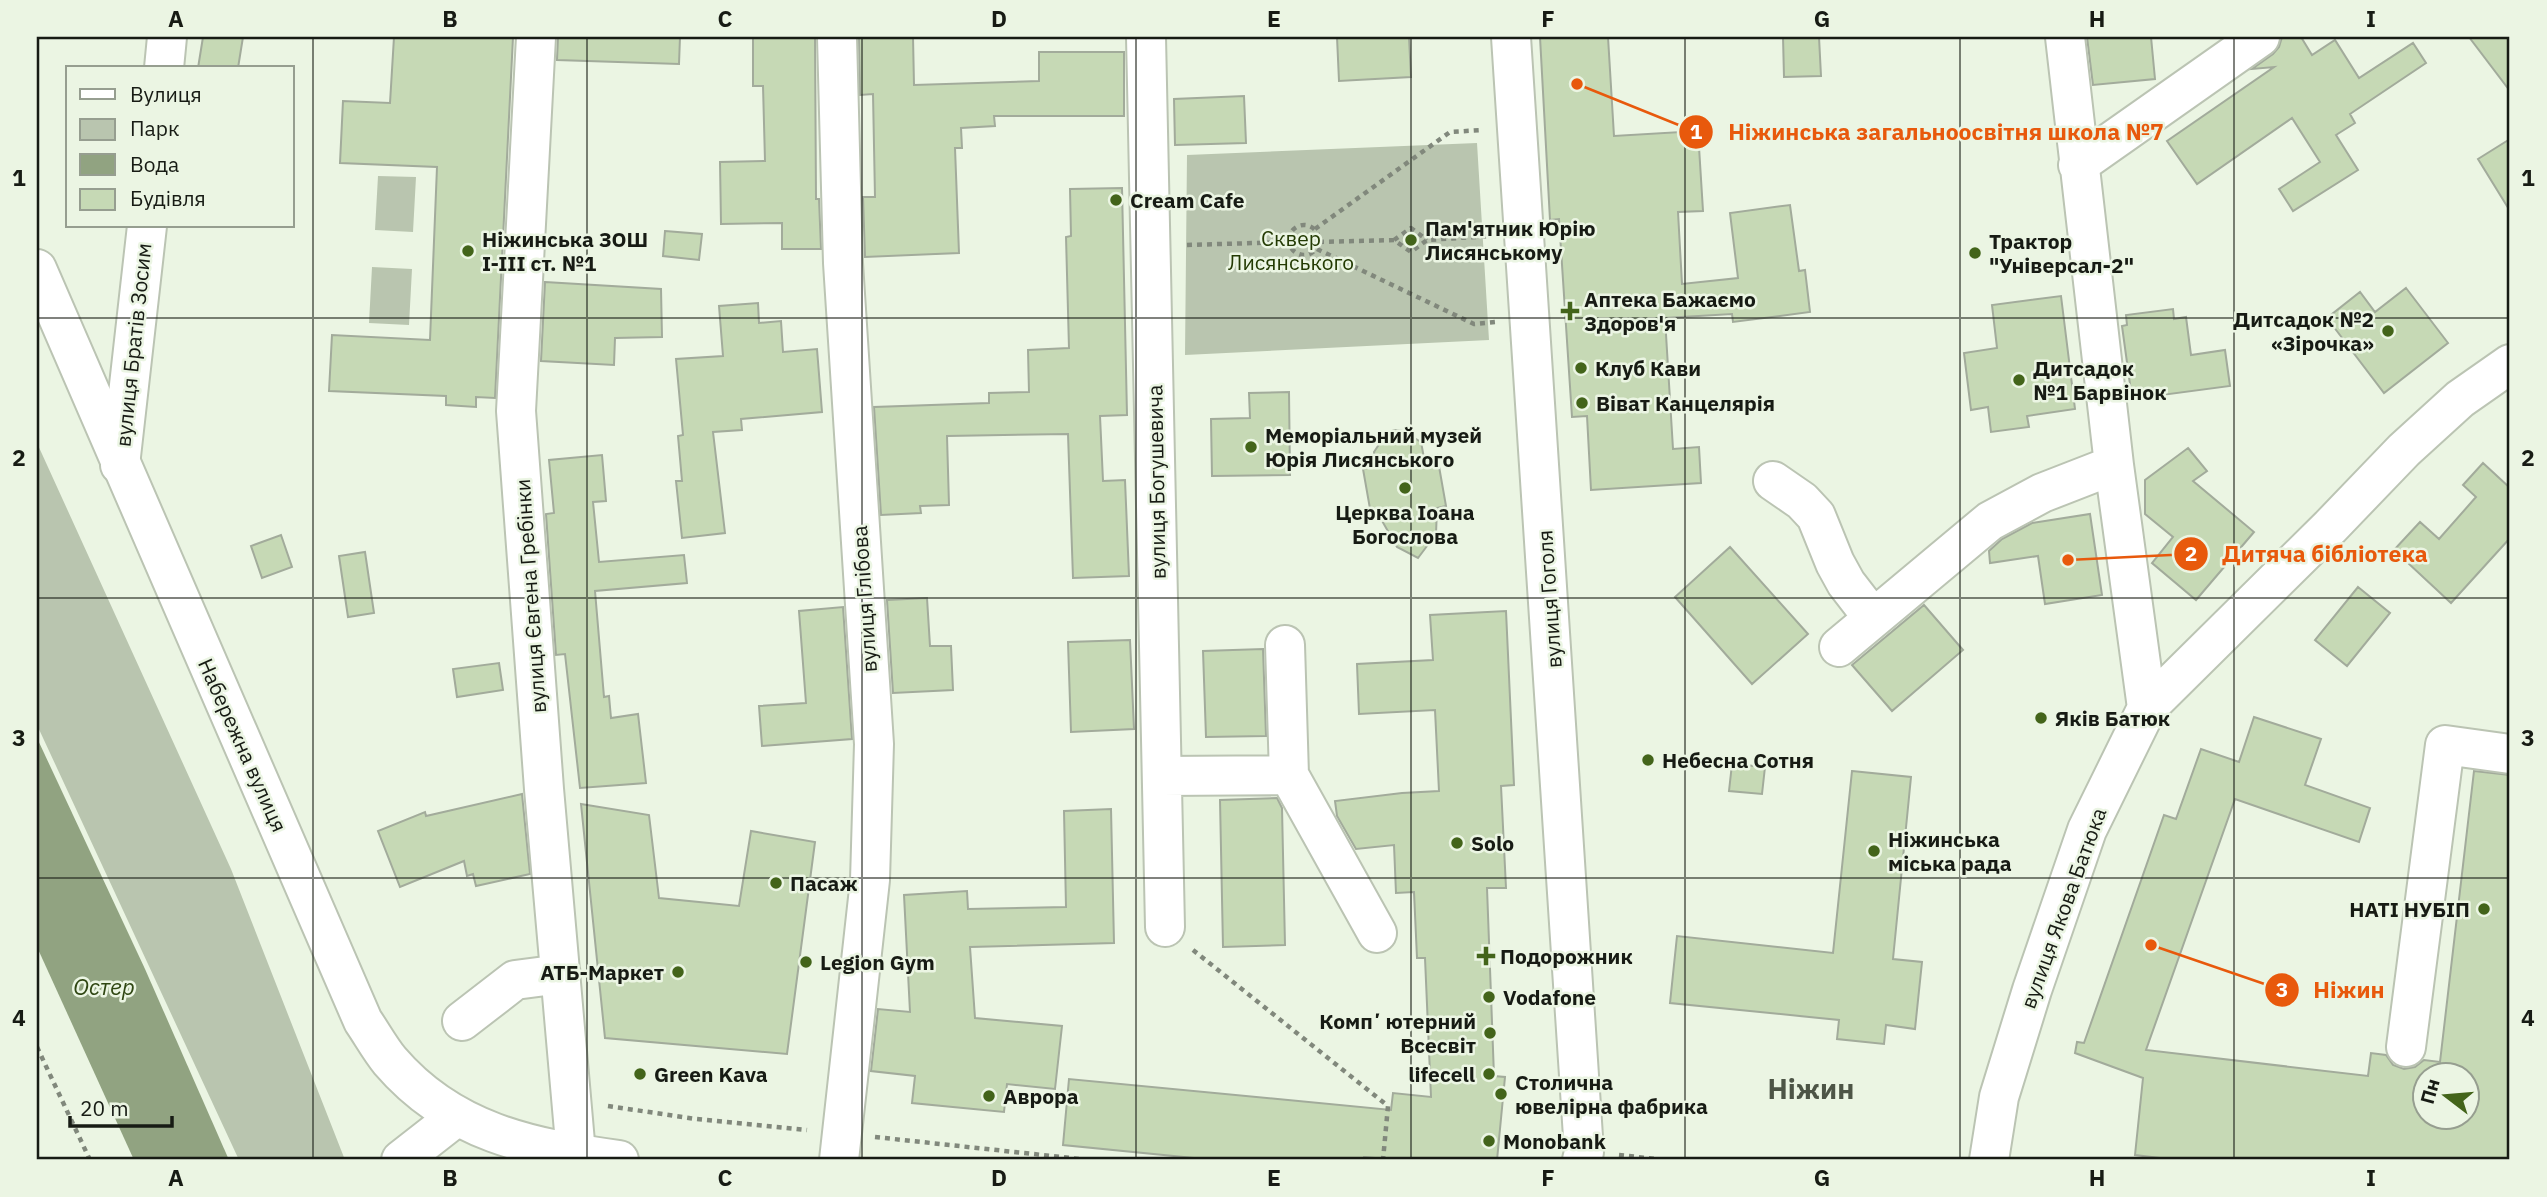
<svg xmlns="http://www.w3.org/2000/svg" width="2547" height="1197" viewBox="0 0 2547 1197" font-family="'IBM Plex Sans',sans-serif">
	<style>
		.green { fill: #b9c5af }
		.water { fill: #91a381 }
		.building { fill: #c6d9b5; stroke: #a2ab9b; stroke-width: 2; fill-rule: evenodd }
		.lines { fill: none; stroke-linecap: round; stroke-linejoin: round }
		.minor-casing { stroke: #bbc4b3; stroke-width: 42 }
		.major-casing { stroke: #bbc4b3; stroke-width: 42 }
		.path { stroke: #81887c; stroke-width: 4.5; stroke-dasharray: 5 5; stroke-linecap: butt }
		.minor { stroke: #fff; stroke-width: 38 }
		.major { stroke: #fff; stroke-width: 38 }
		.grid { fill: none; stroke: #171b14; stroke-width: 2; stroke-opacity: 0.55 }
		.poi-dot { fill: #43641a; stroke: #ebf5e3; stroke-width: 2.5 }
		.labels { text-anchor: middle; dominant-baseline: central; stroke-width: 5; stroke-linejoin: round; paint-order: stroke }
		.poi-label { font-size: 21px; font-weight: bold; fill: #171b14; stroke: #ebf5e3; text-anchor: start }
		.park-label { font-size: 21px; fill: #233a03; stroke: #ebf5e3 }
		.street-label { font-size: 21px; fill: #171b14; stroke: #ebf5e3 }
		.water-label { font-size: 23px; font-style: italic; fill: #2f4612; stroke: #ebf5e3 }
		.district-label { font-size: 28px; font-weight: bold; fill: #4d5546; stroke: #ebf5e3 }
		.leader { fill: none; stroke: #e8590c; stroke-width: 2.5 }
		.callout-dot { fill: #e8590c; stroke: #ebf5e3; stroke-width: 2.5 }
		.mark-label { font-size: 21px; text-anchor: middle; font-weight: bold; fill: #fff }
		.callout-label { font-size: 23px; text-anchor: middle; font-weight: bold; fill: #e8590c; stroke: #ebf5e3; stroke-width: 5; stroke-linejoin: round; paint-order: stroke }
		.neatline { fill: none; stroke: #171b14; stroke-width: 2.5 }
		.grid-label { font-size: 23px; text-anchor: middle; font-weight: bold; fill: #171b14 }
	</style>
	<rect width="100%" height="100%" fill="#ebf5e3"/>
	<path class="green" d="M 1477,143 L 1489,340 L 1185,355 L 1187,155 Z
		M 378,176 L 416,177 L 413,232 L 375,230 Z
		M 372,267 L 412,269 L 409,325 L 369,323 Z
		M 37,443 L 231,869 L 345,1160 L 239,1160 L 37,725 Z"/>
	<path class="water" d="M 37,738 L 145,969 L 229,1160 L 134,1160 L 37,947 Z"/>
	<path class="building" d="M 203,37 L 243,37 L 238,68 L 198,68 Z
		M 394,37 L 513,37 L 495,398 L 476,397 L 476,407 L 446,405 L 446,396 L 329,391 L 332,335 L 430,340 L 437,167 L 340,163 L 343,101 L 390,103 Z
		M 558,37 L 680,37 L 679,64 L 557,60 Z
		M 753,37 L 815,37 L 816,199 L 819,199 L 821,249 L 782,249 L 782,223 L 721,224 L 720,162 L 765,161 L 763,86 L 753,86 Z
		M 859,37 L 913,37 L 914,85 L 1039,81 L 1039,52 L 1124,52 L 1124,116 L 994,116 L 995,126 L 961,128 L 962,148 L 955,148 L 959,253 L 865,257 L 863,197 L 875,197 L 873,94 L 860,95 Z
		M 1337,37 L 1409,37 L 1411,77 L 1339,81 Z
		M 1540,37 L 1608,37 L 1614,136 L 1698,131 L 1703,211 L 1678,212 L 1682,284 L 1738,278 L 1730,213 L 1790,205 L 1799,271 L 1805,270 L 1810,312 L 1733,322 L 1732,314 L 1665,318 L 1673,449 L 1699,447 L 1701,483 L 1591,490 L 1587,416 L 1572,417 L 1559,219 L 1550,220 Z
		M 1783,37 L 1819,37 L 1821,76 L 1784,77 Z
		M 2087,37 L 2151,37 L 2155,79 L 2093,85 Z
		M 2282,37 L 2301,37 L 2312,55 L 2335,40 L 2359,78 L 2413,43 L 2426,63 L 2350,114 L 2355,123 L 2336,135 L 2358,170 L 2293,211 L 2279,189 L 2320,162 L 2292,118 L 2197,184 L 2167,141 L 2274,67 L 2252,69 L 2273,54 L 2279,47 Z
		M 2469,37 L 2510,37 L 2510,91 Z
		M 1244,96 L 1246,143 L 1175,145 L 1174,99 Z
		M 2510,139 L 2510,211 L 2478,159 Z
		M 1122,188 L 1127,415 L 1100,416 L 1103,481 L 1125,480 L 1129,576 L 1073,578 L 1068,434 L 947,436 L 949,505 L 920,506 L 921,513 L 881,515 L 874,407 L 989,403 L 989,393 L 1029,392 L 1028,350 L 1069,348 L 1066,237 L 1071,236 L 1070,189 Z
		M 665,231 L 702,234 L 699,260 L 663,256 Z
		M 545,282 L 661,289 L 662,337 L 615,338 L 614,365 L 541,361 Z
		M 2406,288 L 2448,343 L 2384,393 L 2327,318 L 2360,292 L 2375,312 Z
		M 2061,296 L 2075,409 L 2027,416 L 2029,427 L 1991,432 L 1988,407 L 1971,410 L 1964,353 L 1997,348 L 1992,305 Z
		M 758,303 L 759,323 L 781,321 L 783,352 L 817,349 L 822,412 L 741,419 L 742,430 L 713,432 L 725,533 L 682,538 L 676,481 L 682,481 L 678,436 L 683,435 L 676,359 L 723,356 L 719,306 Z
		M 2173,309 L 2174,319 L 2186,317 L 2191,355 L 2225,350 L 2230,386 L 2132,399 L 2122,326 L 2127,325 L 2126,315 Z
		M 1289,392 L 1290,475 L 1212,476 L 1211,419 L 1250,418 L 1249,393 Z
		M 1394,430 L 1403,431 L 1421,442 L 1424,458 L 1437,455 L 1446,506 L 1437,508 L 1436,534 L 1418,558 L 1397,547 L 1381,519 L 1372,520 L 1363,469 L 1376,466 L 1374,452 L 1386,434 Z
		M 2188,448 L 2207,471 L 2193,481 L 2254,532 L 2196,600 L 2152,563 L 2173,537 L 2145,514 L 2145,480 Z
		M 602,455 L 606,501 L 593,502 L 599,562 L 684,555 L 687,583 L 595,591 L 604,697 L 609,696 L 611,718 L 638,714 L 646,783 L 580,788 L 565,654 L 556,655 L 546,514 L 554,513 L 549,460 Z
		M 2483,463 L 2510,488 L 2510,538 L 2451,603 L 2394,550 L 2420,522 L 2439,539 L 2476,497 L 2463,485 Z
		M 2090,514 L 2102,595 L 2045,604 L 2038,556 L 1990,563 L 1989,551 L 2002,539 L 2032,523 Z
		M 281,535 L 292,567 L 262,578 L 251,546 Z
		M 1730,547 L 1808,634 L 1752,684 L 1675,597 Z
		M 365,552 L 374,613 L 348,617 L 339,556 Z
		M 2358,587 L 2390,613 L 2347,666 L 2315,640 Z
		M 927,598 L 930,646 L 951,646 L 953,690 L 893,693 L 887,600 Z
		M 1924,605 L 1963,650 L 1892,711 L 1852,665 Z
		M 843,607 L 852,739 L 762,746 L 759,706 L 806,703 L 799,611 Z
		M 1506,611 L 1514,785 L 1501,786 L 1506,888 L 1487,888 L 1494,1076 L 1505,1077 L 1497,1160 L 1399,1160 L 1364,1157 L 1363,1160 L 1214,1160 L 1063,1145 L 1069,1079 L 1391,1110 L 1393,1093 L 1431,1097 L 1425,958 L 1417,958 L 1414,892 L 1396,893 L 1394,845 L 1356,849 L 1337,816 L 1335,801 L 1402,793 L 1439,791 L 1435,710 L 1359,714 L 1357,664 L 1433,660 L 1430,615 Z
		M 1130,640 L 1134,729 L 1071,732 L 1068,642 Z
		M 1263,649 L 1266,736 L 1206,737 L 1203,651 Z
		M 499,663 L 503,690 L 457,697 L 453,669 Z
		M 2254,717 L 2321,739 L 2305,785 L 2370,808 L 2359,842 L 2235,799 L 2146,1050 L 2368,1076 L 2371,1053 L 2386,1055 L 2393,1065 L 2404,1069 L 2415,1067 L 2424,1060 L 2440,1062 L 2474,771 L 2510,775 L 2510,1160 L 2177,1160 L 2135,1155 L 2143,1078 L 2075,1053 L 2077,1042 L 2084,1043 L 2164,815 L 2176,819 L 2201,749 L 2239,762 ZM 2425,1074 L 2467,1074 L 2467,1116 L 2425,1116 Z
		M 1732,764 L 1765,767 L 1762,794 L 1729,791 Z
		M 1852,771 L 1911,777 L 1893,959 L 1922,962 L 1915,1029 L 1886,1025 L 1884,1044 L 1837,1039 L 1839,1020 L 1670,1003 L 1677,936 L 1833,953 Z
		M 522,794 L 530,874 L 476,886 L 473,874 L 467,876 L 464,861 L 400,887 L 378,831 L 425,812 L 426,816 Z
		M 1277,798 L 1282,808 L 1285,945 L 1223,947 L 1220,800 Z
		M 581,804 L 649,815 L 659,898 L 739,906 L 751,831 L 815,842 L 787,1054 L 605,1038 Z
		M 1111,809 L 1114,943 L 970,947 L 975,1018 L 1062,1026 L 1055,1089 L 1007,1084 L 1004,1112 L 912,1103 L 915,1076 L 871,1071 L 878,1009 L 910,1012 L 904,895 L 967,891 L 968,909 L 1066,907 L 1064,811 Z"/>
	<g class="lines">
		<defs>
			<path id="minor" d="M 536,37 L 516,411 L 544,789 L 576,1154
				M 837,37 L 843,263 L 874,744 L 870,880 L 839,1160
				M 1146,37 L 1165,927
				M 1511,37 L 1584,1152 L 1582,1160
				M 164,68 L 167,37
				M 2078,165 L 2260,37
				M 120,465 L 147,226
				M 1773,481 L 1802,501 L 1816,516 L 1835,563 L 1846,583 L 1873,618
				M 1839,647 L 1990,521 L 2042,493 L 2114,465
				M 2147,708 L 2330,527 L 2404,450 L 2460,399 L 2510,364
				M 1289,775 L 1377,933
				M 1162,776 L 1289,775 L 1285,645
				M 462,1021 L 515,980 L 561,974
				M 2406,1047 L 2445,745 L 2510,754
				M 401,1160 L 456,1117
				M 1989,1160 L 1999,1097 L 2032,990 L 2087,830 L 2147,708 L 2114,465 L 2065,37"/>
			<path id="major" d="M 37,269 L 363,1021 C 372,1034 380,1049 390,1061 C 451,1132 530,1148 619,1160"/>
		</defs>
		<use href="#minor" class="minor-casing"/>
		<use href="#major" class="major-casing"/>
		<path class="path" d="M1289 240a15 15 0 1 1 30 0a15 15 0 1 1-30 0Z
			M 1315,229 L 1450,132 L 1483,130
			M 1394,240 L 1411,228 L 1427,240
			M 1319,242 L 1394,240 L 1411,252 L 1427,240 L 1490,236
			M 1187,245 L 1289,242
			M 1317,249 L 1474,324 L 1496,322
			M 1193,950 L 1388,1106 L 1383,1160
			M 37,1047 L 90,1160
			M 608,1106 L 696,1119 L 807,1130
			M 875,1137 L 1089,1160
			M 1619,1155 L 1666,1160"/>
		<use href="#minor" class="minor"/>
		<use href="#major" class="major"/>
	</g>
	<path class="grid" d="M 313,37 L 313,1160M 587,37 L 587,1160M 862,37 L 862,1160M 1136,37 L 1136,1160M 1411,37 L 1411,1160M 1685,37 L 1685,1160M 1960,37 L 1960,1160M 2234,37 L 2234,1160M 37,318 L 2510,318M 37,598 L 2510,598M 37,878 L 2510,878"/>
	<g class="poi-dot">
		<circle cx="1116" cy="200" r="7"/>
		<circle cx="1411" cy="240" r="7"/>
		<circle cx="468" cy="251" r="7"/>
		<circle cx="1975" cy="253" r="7"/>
		<path d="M1566.5 300.5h7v7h7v7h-7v7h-7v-7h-7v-7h7z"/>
		<circle cx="2388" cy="331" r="7"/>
		<circle cx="1581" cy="368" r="7"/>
		<circle cx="2019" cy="380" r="7"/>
		<circle cx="1582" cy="403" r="7"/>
		<circle cx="1251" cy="447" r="7"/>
		<circle cx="1405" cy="488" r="7"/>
		<circle cx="2041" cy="718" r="7"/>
		<circle cx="1648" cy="760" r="7"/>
		<circle cx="1457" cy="843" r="7"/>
		<circle cx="1874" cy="851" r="7"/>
		<circle cx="776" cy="883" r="7"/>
		<circle cx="2484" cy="909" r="7"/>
		<path d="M1482.5 945.5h7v7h7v7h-7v7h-7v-7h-7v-7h7z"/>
		<circle cx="806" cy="962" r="7"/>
		<circle cx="678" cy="972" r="7"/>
		<circle cx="1489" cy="997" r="7"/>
		<circle cx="1490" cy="1033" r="7"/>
		<circle cx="640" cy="1074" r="7"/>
		<circle cx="1489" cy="1074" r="7"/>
		<circle cx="1501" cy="1094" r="7"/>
		<circle cx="989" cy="1096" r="7"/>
		<circle cx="1489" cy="1141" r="7"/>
	</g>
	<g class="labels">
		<g class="poi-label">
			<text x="1130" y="200">Cream Cafe</text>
			<text x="1425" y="228">Пам'ятник Юрію<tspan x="1425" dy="24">Лисянському</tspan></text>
			<text x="482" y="239">Ніжинська ЗОШ<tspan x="482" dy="24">І-ІІІ ст. №1</tspan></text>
			<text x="1989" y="241">Трактор<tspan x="1989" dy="24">"Універсал-2"</tspan></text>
			<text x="1584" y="299">Аптека Бажаємо<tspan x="1584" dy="24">Здоров'я</tspan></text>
			<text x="2374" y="319" text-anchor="end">Дитсадок №2<tspan x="2374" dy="24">«Зірочка»</tspan></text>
			<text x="1595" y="368">Клуб Кави</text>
			<text x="2033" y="368">Дитсадок<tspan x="2033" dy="24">№1 Барвінок</tspan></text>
			<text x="1596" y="403">Віват Канцелярія</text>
			<text x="1265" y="435">Меморіальний музей<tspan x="1265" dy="24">Юрія Лисянського</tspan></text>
			<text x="1405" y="512" text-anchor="middle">Церква Іоана<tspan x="1405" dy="24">Богослова</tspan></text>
			<text x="2055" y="718">Яків Батюк</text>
			<text x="1662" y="760">Небесна Сотня</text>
			<text x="1888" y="839">Ніжинська<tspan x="1888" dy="24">міська рада</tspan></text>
			<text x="1471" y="843">Solo</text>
			<text x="790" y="883">Пасаж</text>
			<text x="2470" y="909" text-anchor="end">НАТІ НУБІП</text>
			<text x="1500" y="956">Подорожник</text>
			<text x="820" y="962">Legion Gym</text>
			<text x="664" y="972" text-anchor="end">АТБ-Маркет</text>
			<text x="1503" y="997">Vodafone</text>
			<text x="1476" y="1021" text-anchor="end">Компʼютерний<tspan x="1476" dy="24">Всесвіт</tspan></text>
			<text x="654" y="1074">Green Kava</text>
			<text x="1475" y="1074" text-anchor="end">lifecell</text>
			<text x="1515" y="1082">Столична<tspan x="1515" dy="24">ювелірна фабрика</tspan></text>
			<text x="1003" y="1096">Аврора</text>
			<text x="1503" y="1141">Monobank</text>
		</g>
		<g class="park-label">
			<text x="1291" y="238">Сквер<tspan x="1291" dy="24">Лисянського</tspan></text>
		</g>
		<g class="street-label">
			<text transform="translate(133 345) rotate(-84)">вулиця Братів Зосим</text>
			<text transform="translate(1156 482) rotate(-91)">вулиця Богушевича</text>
			<text transform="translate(530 596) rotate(-94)">вулиця Євгена Гребінки</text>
			<text transform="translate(864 599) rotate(-94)">вулиця Глібова</text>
			<text transform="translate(1549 599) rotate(-94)">вулиця Гоголя</text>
			<text transform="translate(243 745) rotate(66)">Набережна вулиця</text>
			<text transform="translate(2063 908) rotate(-70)">вулиця Якова Батюка</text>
		</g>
		<g class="water-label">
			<text x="104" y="986">Остер</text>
		</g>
		<g class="district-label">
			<text x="1811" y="1088">Ніжин</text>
		</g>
	</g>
	<path class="leader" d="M1577 84L1696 132M2068 560L2191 554M2151 945L2282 990"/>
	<g class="callout-dot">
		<circle cx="1577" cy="84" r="7"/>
		<circle cx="2068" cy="560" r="7"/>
		<circle cx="2151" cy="945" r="7"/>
		<circle cx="1696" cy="132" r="18"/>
		<circle cx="2191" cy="554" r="18"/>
		<circle cx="2282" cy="990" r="18"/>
	</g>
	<g class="mark-label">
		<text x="1696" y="139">1</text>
		<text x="2191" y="561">2</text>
		<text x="2282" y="997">3</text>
	</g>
	<g class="callout-label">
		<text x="1946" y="140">Ніжинська загальноосвітня школа №7</text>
		<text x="2325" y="562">Дитяча бібліотека</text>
		<text x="2349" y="998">Ніжин</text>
	</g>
	<rect width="2547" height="1197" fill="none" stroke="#ebf5e3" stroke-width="77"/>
	<rect x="66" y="66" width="228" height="161" fill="#ebf5e3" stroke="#969e90" stroke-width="2"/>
	<rect x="80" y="89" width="35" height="10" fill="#ffffff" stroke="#969e90" stroke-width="2"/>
	<text x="130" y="102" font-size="21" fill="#171b14">Вулиця</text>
	<rect x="80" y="119" width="35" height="21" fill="#b9c5af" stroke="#969e90" stroke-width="2"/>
	<text x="130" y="136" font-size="21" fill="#171b14">Парк</text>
	<rect x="80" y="154" width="35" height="21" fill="#91a381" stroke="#969e90" stroke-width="2"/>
	<text x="130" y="172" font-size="21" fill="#171b14">Вода</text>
	<rect x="80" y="189" width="35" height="21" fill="#c6d9b5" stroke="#969e90" stroke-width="2"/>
	<text x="130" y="206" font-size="21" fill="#171b14">Будівля</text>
	<g transform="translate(2446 1096) rotate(286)"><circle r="33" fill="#ebf5e3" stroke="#969e90" stroke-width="2"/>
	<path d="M0-5L12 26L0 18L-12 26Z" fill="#43641a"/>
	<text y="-10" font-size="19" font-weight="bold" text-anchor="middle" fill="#171b14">Пн</text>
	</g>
	<path d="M70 1116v10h102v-10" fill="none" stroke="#171b14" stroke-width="3.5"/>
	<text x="80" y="1116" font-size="21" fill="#171b14" stroke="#ebf5e3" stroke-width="5" paint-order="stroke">20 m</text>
	<rect x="38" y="38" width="2470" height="1120" class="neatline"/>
	<g class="grid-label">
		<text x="176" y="27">A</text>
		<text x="450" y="27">B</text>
		<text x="725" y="27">C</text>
		<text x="999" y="27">D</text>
		<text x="1274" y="27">E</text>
		<text x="1548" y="27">F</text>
		<text x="1822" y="27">G</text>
		<text x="2097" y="27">H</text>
		<text x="2371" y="27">I</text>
		<text x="19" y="186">1</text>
		<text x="2528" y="186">1</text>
		<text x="19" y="466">2</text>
		<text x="2528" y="466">2</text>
		<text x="19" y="746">3</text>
		<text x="2528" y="746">3</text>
		<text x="19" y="1026">4</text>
		<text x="2528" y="1026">4</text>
		<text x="176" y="1186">A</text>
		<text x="450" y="1186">B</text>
		<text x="725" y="1186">C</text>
		<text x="999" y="1186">D</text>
		<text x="1274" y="1186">E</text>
		<text x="1548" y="1186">F</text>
		<text x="1822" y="1186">G</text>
		<text x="2097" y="1186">H</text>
		<text x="2371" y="1186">I</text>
	</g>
</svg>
